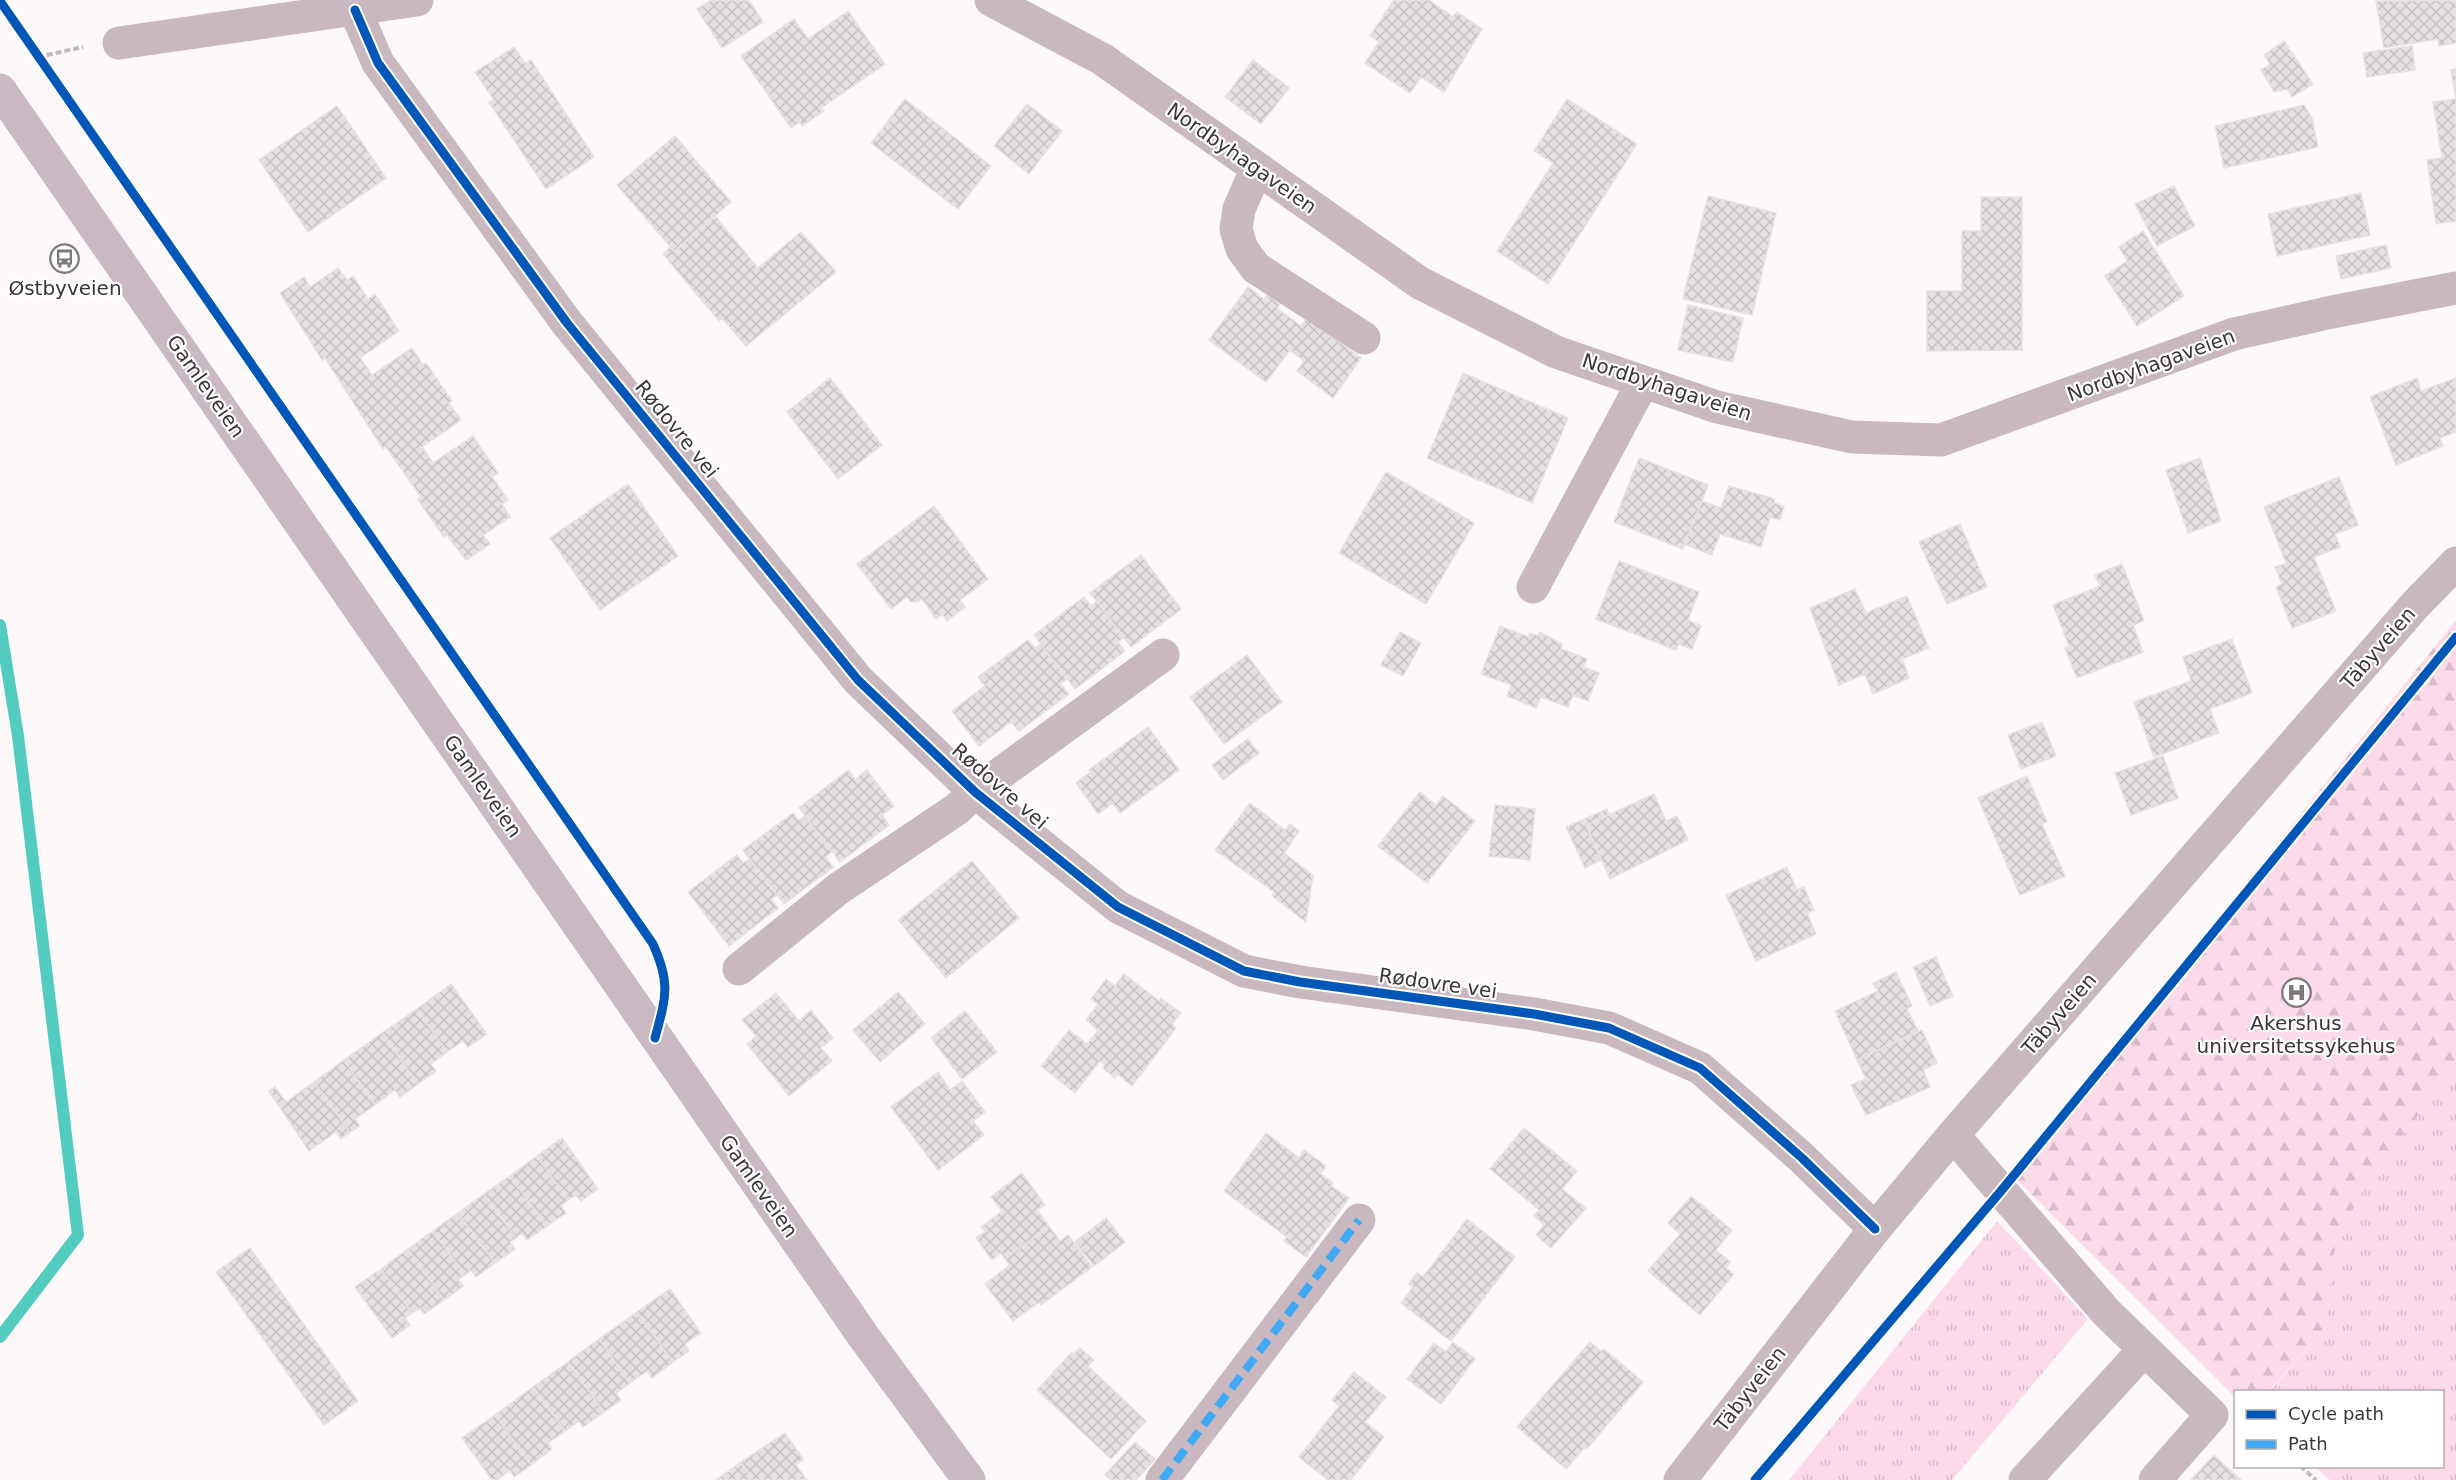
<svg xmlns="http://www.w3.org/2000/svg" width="2456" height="1480" viewBox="0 0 2456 1480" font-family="'DejaVu Sans',sans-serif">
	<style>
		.grass { fill: url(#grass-tufts) }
		.forest { fill: url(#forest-firs) }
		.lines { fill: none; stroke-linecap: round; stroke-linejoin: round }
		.stream { stroke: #52ccbf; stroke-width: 12 }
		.building { fill: url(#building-cross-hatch); stroke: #e6e2e4; stroke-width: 1.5 }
		.path { stroke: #c2b8be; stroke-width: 4; stroke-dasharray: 6 3; stroke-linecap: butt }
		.minor { stroke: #c9b8c0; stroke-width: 33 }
		.major { stroke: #cab8c2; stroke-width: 33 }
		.quiet { stroke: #3fa9f5; stroke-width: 8; stroke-dasharray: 15 8; stroke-linecap: butt }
		.cycleway-casing { stroke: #fff; stroke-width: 13 }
		.cycleway { stroke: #0057b8; stroke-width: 9 }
		.labels { text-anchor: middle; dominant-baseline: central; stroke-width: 4.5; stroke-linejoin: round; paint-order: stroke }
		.street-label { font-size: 20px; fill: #3a3538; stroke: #fff }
		.poi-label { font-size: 20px; fill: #3a3538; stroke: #fff }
	</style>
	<defs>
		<pattern id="grass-tufts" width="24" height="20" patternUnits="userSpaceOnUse" patternTransform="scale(1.5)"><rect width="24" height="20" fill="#fcdaea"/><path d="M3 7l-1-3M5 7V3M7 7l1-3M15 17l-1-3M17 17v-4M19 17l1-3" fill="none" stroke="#d9bcc9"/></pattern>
		<pattern id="forest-firs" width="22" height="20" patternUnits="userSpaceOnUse" patternTransform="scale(1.5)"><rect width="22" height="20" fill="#fcdaea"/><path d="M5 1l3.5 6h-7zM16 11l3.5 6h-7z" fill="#d9bcc9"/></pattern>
		<pattern id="building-cross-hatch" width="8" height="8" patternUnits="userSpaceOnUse" patternTransform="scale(1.5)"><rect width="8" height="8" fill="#e6e0e3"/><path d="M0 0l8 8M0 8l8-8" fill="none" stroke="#c6c1c4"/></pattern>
	</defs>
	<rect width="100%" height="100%" fill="#fdf9fb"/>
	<path class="grass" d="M 2456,1064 L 2456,1480 L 2330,1480 L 2315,1467 L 2442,1466 L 2442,1392 L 2269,1392 L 2327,1326 L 2332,1258 L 2359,1195 Z
		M 1997,1221 L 2088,1319 L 1952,1480 L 1789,1480 Z"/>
	<path class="forest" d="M 2456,620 L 2456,1064 L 2359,1195 L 2332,1258 L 2327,1326 L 2269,1391 L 2236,1392 L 2235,1397 L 2012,1175 Z"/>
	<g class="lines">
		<path class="stream" d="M 0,625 L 18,736 L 78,1235 L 0,1337"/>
	</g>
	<path class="building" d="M 711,0 L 749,0 L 763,22 L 722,48 L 697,9 Z
		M 1394,0 L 1429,0 L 1453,17 L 1457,12 L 1482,29 L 1444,92 L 1421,77 L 1410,93 L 1365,63 L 1379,42 L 1370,36 Z
		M 2456,0 L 2456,43 L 2439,46 L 2438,39 L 2384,48 L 2376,1 Z
		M 848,11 L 885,64 L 821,108 L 824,111 L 802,126 L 800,122 L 791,128 L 741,56 L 794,19 L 808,39 Z
		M 2284,41 L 2313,84 L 2292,97 L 2287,89 L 2274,92 L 2261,70 L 2270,64 L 2264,55 Z
		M 2412,46 L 2415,70 L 2367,77 L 2363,53 Z
		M 514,47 L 525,63 L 531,60 L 594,157 L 546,189 L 489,102 L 494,100 L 475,72 Z
		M 1253,60 L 1289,88 L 1261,124 L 1225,97 Z
		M 2456,69 L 2456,99 L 2451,70 Z
		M 905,99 L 991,166 L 958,209 L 871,143 Z
		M 1567,99 L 1637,144 L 1548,284 L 1497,251 L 1553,163 L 1534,151 Z
		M 2456,99 L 2456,221 L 2436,224 L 2427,160 L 2442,158 L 2433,102 Z
		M 1027,104 L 1062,131 L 1029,174 L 994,146 Z
		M 2304,105 L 2312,118 L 2318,147 L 2224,168 L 2215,126 Z
		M 337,106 L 386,178 L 308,232 L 259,160 Z
		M 675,136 L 731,202 L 674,251 L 617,185 Z
		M 2174,186 L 2195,226 L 2157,246 L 2135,204 Z
		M 2361,193 L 2370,235 L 2277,256 L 2268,214 Z
		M 1708,196 L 1776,213 L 1752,315 L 1683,299 Z
		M 1981,197 L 2022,197 L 2022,350 L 1927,351 L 1927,291 L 1962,291 L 1962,231 L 1981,231 Z
		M 715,216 L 758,268 L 801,232 L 836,272 L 746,346 L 722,318 L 719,321 L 663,254 L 670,247 L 674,251 Z
		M 2143,231 L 2184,296 L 2137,326 L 2105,276 L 2127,261 L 2119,247 Z
		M 2386,245 L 2391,268 L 2341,279 L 2336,256 Z
		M 338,268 L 347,280 L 353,276 L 368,299 L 375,294 L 399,331 L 360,358 L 372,375 L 412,348 L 423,365 L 426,363 L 452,401 L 449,403 L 461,420 L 422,447 L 433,463 L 473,436 L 498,473 L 492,477 L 508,500 L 502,504 L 510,517 L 483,535 L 490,544 L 466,560 L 447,535 L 444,537 L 418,500 L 421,497 L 386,447 L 383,449 L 325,358 L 322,360 L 280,293 L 304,277 L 310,287 Z
		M 1248,287 L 1264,299 L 1267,295 L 1280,304 L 1277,308 L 1301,326 L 1307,318 L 1361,358 L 1333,398 L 1297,371 L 1304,361 L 1290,350 L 1266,382 L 1209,340 Z
		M 1688,305 L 1743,318 L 1733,362 L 1678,350 Z
		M 1463,373 L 1568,418 L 1532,503 L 1427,458 Z
		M 830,378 L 882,445 L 838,479 L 787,412 Z
		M 2417,378 L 2421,391 L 2456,378 L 2456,432 L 2440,438 L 2443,446 L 2396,465 L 2370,397 Z
		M 1639,458 L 1708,485 L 1683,549 L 1614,522 Z
		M 2200,458 L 2221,521 L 2188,533 L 2166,470 Z
		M 1386,472 L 1474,523 L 1426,604 L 1339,553 Z
		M 2339,477 L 2358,525 L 2335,534 L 2340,547 L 2314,557 L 2336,611 L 2292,628 L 2276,587 L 2282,584 L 2275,567 L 2286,563 L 2264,507 Z
		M 628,484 L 678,556 L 600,610 L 550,538 Z
		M 1729,486 L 1775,499 L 1774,503 L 1784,506 L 1780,520 L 1770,517 L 1761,547 L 1720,534 L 1712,555 L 1684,544 L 1702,501 L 1721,508 Z
		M 934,506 L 988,579 L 960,600 L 965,607 L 947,621 L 942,614 L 936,619 L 922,599 L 918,602 L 911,602 L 907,597 L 891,609 L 857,564 Z
		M 1960,524 L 1987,587 L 1947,604 L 1919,542 Z
		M 1141,555 L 1181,609 L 1131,647 L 1090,593 Z
		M 1619,561 L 1699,592 L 1688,620 L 1701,626 L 1692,649 L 1679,644 L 1676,650 L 1596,619 Z
		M 2122,564 L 2144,621 L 2133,625 L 2143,652 L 2077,678 L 2065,648 L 2069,646 L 2053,605 L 2100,586 L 2095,575 Z
		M 1855,589 L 1866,613 L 1907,596 L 1929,648 L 1902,659 L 1909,678 L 1873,694 L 1865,674 L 1839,685 L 1810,608 Z
		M 1084,597 L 1091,606 L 1097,602 L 1124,638 L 1118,642 L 1125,651 L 1075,689 L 1034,635 Z
		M 1500,626 L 1529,637 L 1530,633 L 1538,636 L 1540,632 L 1562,644 L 1561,649 L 1587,659 L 1583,667 L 1599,673 L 1588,701 L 1573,695 L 1568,707 L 1541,697 L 1536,708 L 1507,696 L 1511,685 L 1481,674 Z
		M 1400,632 L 1421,643 L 1403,676 L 1381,665 Z
		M 2232,639 L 2252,693 L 2210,709 L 2219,733 L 2154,757 L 2134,702 L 2191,681 L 2183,657 Z
		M 1028,640 L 1035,648 L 1041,644 L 1067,679 L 1061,684 L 1069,694 L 1019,731 L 1011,722 L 979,746 L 952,711 L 985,686 L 978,677 Z
		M 1247,655 L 1282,702 L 1224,744 L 1190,697 Z
		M 2042,722 L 2056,756 L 2021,769 L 2008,735 Z
		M 1148,727 L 1179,770 L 1120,813 L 1113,803 L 1098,814 L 1076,783 L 1091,772 L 1089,770 Z
		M 1248,739 L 1259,753 L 1223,780 L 1212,765 Z
		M 2163,756 L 2178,798 L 2131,815 L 2115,773 Z
		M 848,770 L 855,779 L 867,770 L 894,806 L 882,815 L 889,825 L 840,862 L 799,808 Z
		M 2027,776 L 2047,822 L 2042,824 L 2065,876 L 2020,895 L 1978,798 Z
		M 1420,792 L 1436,805 L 1443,796 L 1475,821 L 1427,883 L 1378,846 Z
		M 1654,794 L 1666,821 L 1677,816 L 1688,840 L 1610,879 L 1586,825 Z
		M 1250,803 L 1285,830 L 1290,824 L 1299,831 L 1284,853 L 1313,875 L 1306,922 L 1272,896 L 1274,892 L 1215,850 Z
		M 1495,805 L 1535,809 L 1530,860 L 1489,856 Z
		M 1607,809 L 1609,815 L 1586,825 L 1601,860 L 1585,868 L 1566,827 Z
		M 793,813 L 799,820 L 805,816 L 832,852 L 826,857 L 833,867 L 784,904 L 743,850 Z
		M 737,855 L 743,863 L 750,859 L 777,895 L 771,899 L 778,908 L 729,946 L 688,892 Z
		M 972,861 L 1019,918 L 946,978 L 898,920 Z
		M 1787,867 L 1797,890 L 1804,887 L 1814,910 L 1807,913 L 1816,934 L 1756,961 L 1726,895 Z
		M 1936,957 L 1953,996 L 1930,1006 L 1913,967 Z
		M 1896,972 L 1912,1006 L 1907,1009 L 1918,1031 L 1857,1060 L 1835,1011 L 1878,991 L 1873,983 Z
		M 1124,974 L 1159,1001 L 1161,998 L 1181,1013 L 1172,1024 L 1176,1028 L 1132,1086 L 1117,1074 L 1115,1078 L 1103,1068 L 1105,1065 L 1100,1061 L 1075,1093 L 1041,1066 L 1069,1030 L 1087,1044 L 1098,1030 L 1086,1020 L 1098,1004 L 1091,999 L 1106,979 L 1115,986 Z
		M 451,984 L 487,1034 L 468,1047 L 463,1041 L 447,1052 L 417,1009 Z
		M 898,992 L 925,1024 L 880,1062 L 853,1030 Z
		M 776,993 L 799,1021 L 811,1010 L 833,1038 L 821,1048 L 832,1061 L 789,1096 L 747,1044 L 756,1036 L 742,1020 Z
		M 417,1009 L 447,1052 L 431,1064 L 436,1071 L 418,1084 L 382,1033 Z
		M 965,1011 L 997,1052 L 962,1079 L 931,1038 Z
		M 1922,1030 L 1937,1063 L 1923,1070 L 1930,1087 L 1866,1115 L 1851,1085 L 1866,1079 L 1857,1060 Z
		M 382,1033 L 418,1084 L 400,1097 L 395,1090 L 375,1105 L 344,1060 Z
		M 344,1060 L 375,1105 L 355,1119 L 360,1126 L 350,1132 L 314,1082 Z
		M 938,1072 L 950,1090 L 962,1081 L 985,1112 L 973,1121 L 984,1135 L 938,1170 L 891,1107 Z
		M 314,1082 L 350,1132 L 341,1139 L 336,1132 L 309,1151 L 269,1091 L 275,1087 L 286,1102 Z
		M 1524,1128 L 1577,1171 L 1562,1189 L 1586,1208 L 1551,1248 L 1536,1235 L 1544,1225 L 1534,1216 L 1539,1210 L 1490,1169 Z
		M 1266,1133 L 1299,1158 L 1304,1150 L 1326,1166 L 1321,1174 L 1333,1183 L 1331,1186 L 1349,1198 L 1306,1257 L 1284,1241 L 1287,1237 L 1224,1191 Z
		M 562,1138 L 598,1189 L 581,1201 L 576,1195 L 568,1200 L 537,1156 Z
		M 537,1156 L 568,1200 L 561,1206 L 566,1213 L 547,1226 L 510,1176 Z
		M 1022,1173 L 1045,1205 L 1037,1210 L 1049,1226 L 1005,1259 L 1001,1253 L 992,1260 L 976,1238 L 985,1232 L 981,1227 L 1002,1211 L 991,1197 Z
		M 510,1176 L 547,1226 L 527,1240 L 522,1233 L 516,1238 L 484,1194 Z
		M 484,1194 L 516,1238 L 510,1242 L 515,1249 L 495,1263 L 458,1213 Z
		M 1691,1196 L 1732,1230 L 1716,1250 L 1730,1262 L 1726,1268 L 1734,1274 L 1700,1315 L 1648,1271 L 1680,1234 L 1668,1223 Z
		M 458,1213 L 495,1263 L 476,1277 L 471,1270 L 465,1275 L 433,1231 Z
		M 1106,1218 L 1125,1242 L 1094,1266 L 1075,1242 Z
		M 1467,1219 L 1515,1257 L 1451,1341 L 1401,1303 L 1413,1287 L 1409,1284 L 1417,1273 L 1423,1277 Z
		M 1049,1226 L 1060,1241 L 1068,1235 L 1092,1267 L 1041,1305 L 1039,1302 L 1013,1321 L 985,1284 L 1010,1265 L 1005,1259 Z
		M 433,1231 L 465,1275 L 458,1279 L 463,1286 L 444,1300 L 408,1249 Z
		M 250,1248 L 358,1401 L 324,1425 L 216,1272 Z
		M 408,1249 L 444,1300 L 424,1314 L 420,1308 L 412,1313 L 381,1269 Z
		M 381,1269 L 412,1313 L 405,1318 L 410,1325 L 392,1338 L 355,1287 Z
		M 670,1289 L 701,1333 L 685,1344 L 689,1351 L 673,1362 L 637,1312 Z
		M 637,1312 L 673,1362 L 652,1378 L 647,1371 L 630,1383 L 599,1339 Z
		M 599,1339 L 630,1383 L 616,1393 L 621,1400 L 604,1412 L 568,1362 Z
		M 1453,1342 L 1475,1359 L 1441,1404 L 1407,1379 L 1434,1343 L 1446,1352 Z
		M 1590,1342 L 1601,1351 L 1604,1349 L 1643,1382 L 1587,1449 L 1585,1447 L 1566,1469 L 1517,1427 Z
		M 1080,1348 L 1094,1360 L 1088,1366 L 1146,1421 L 1111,1459 L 1037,1390 L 1072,1352 L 1074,1354 Z
		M 568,1362 L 604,1412 L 583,1427 L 579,1421 L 565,1431 L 533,1387 Z
		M 1354,1372 L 1386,1397 L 1365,1422 L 1384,1437 L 1351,1480 L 1328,1480 L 1299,1457 L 1339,1406 L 1332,1400 Z
		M 533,1387 L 565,1431 L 548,1443 L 552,1449 L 531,1465 L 495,1415 Z
		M 495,1415 L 531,1465 L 514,1477 L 510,1470 L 497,1480 L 492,1480 L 462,1438 Z
		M 785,1433 L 803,1459 L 796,1465 L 807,1480 L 753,1480 L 741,1462 Z
		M 1135,1442 L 1155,1459 L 1136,1480 L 1111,1480 L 1105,1475 Z
		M 2214,1455 L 2241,1480 L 2191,1480 Z
		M 741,1462 L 753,1480 L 716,1480 Z"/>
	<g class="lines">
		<path class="path" d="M 38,57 L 83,47
			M 2300,1466 L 2316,1480"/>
		<path class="minor" d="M 991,0 L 1102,59 L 1420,283 L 1556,352 L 1717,407 L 1852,437 L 1941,440 L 2234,334 L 2332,312 L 2456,288
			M 355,10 L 378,63 L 567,323 L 858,680 L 975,792 L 1118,907 L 1244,971 L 1300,982 L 1534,1014 L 1609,1028 L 1700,1068 L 1802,1158 L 1875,1229
			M 119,43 L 417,0
			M 1257,168 L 1239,209 L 1236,229 L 1242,249 L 1256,268 L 1364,338
			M 1533,587 L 1643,382
			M 739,969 L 838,889 L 957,809 L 975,792 L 1163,655
			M 1953,1135 L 2106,1312 L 2212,1415 L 2155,1480
			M 1162,1480 L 1359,1220
			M 1680,1480 L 1875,1229 L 1953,1135 L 2416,604 L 2456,563
			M 2025,1480 L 2143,1351"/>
		<path class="major" d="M 0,90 L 864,1337 L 969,1480"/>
		<path class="quiet" d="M 1162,1480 L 1359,1220"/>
		<defs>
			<path id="cycleway" d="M 0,1 L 653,944 C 671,984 666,997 655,1038
				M 355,10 L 378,63 L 567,323 L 858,680 L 975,792 L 1118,907 L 1244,971 L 1300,982 L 1534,1014 L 1609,1028 L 1700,1068 L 1802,1158 L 1875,1229
				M 1755,1480 L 2001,1191 L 2456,637"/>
		</defs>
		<use href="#cycleway" class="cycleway-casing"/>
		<use href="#cycleway" class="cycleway"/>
	</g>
	<defs>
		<symbol id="bus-ring" viewBox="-11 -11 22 22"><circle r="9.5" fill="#fff" stroke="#7e7a7c" stroke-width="1.5"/><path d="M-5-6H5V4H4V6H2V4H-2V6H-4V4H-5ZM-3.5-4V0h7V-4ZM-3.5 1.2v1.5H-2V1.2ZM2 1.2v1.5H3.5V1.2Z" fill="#7e7a7c"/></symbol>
		<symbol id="hospital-ring" viewBox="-11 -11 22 22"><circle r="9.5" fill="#fff" stroke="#7e7a7c" stroke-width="1.5"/><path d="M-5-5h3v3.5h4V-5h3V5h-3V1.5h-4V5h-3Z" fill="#7e7a7c"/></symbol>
	</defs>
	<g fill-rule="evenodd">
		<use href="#bus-ring" x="48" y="242" width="33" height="33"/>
		<use href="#hospital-ring" x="2280" y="976" width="33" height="33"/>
	</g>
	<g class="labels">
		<g class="street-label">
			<text transform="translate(1242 158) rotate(35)">Nordbyhagaveien</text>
			<text transform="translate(2151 365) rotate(-20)">Nordbyhagaveien</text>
			<text transform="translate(206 386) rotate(55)">Gamleveien</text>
			<text transform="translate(1667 387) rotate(18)">Nordbyhagaveien</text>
			<text transform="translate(677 429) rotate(51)">Rødovre vei</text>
			<text transform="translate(2378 648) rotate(-49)">Täbyveien</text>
			<text transform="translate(483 786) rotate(55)">Gamleveien</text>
			<text transform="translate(1000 786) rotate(41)">Rødovre vei</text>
			<text transform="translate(1438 983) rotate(8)">Rødovre vei</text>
			<text transform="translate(2059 1014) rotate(-49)">Täbyveien</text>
			<text transform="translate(759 1186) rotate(55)">Gamleveien</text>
			<text transform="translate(1750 1389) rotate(-52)">Täbyveien</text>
		</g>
		<g class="poi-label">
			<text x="65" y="288">Østbyveien</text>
			<text x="2296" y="1023">Akershus<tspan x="2296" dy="23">universitetssykehus</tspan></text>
		</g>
	</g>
	<rect x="2234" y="1390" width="210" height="78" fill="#ffffff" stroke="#b0aeaf" stroke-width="1.5"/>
	<rect x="2246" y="1410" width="30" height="9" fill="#0057b8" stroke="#b0aeaf" stroke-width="1.5"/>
	<text x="2288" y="1420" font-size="18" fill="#3a3538">Cycle path</text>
	<rect x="2246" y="1440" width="30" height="9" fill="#3fa9f5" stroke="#b0aeaf" stroke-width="1.5"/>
	<text x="2288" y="1450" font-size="18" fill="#3a3538">Path</text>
</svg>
